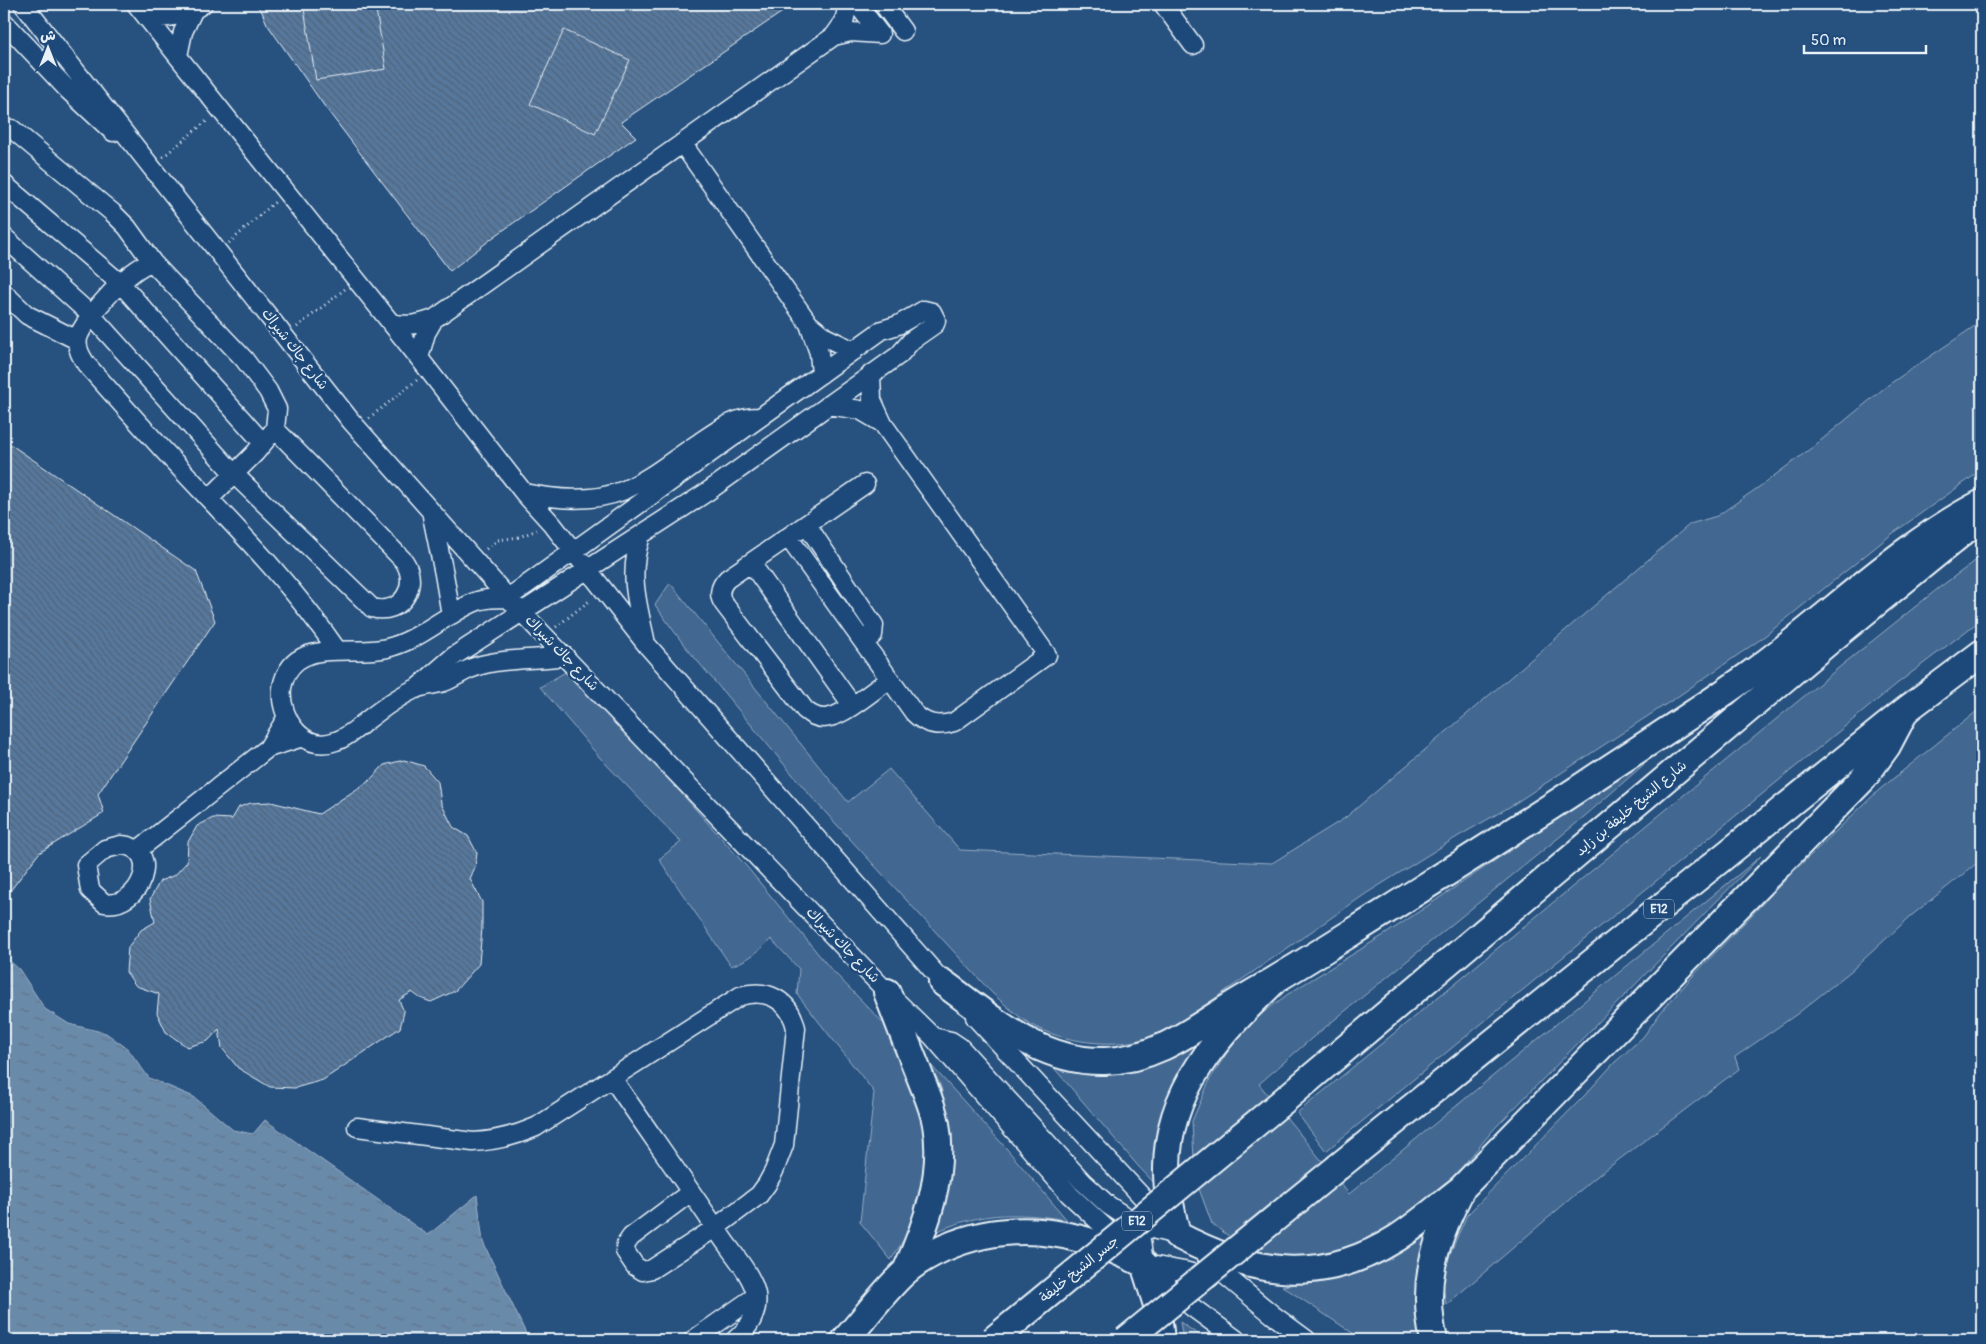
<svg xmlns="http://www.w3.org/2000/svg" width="1986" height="1344" viewBox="0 0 1986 1344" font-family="Pangolin,'Playpen Sans Arabic',sans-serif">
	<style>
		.green { fill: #436891; stroke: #96acc4 }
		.water { fill: url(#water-ripples); stroke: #9db3c9 }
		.building { fill: url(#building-back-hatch); stroke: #e8f1f8 }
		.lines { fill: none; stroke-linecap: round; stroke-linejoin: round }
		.minor-casing { stroke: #e8f1f8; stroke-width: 21 }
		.highway-casing { stroke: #e8f1f8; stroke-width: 30 }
		.path { stroke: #e8f1f8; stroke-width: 3; stroke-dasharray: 1 4; stroke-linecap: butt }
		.minor { stroke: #1f4a7a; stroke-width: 18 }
		.highway { stroke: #1f4a7a; stroke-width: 26 }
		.highway-bridge-casing { stroke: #e8f1f8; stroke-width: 30; stroke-linecap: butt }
		.highway-bridge { stroke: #1f4a7a; stroke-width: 26 }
		.labels { text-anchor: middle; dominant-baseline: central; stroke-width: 5; stroke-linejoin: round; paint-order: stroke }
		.shield { fill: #1f4a7a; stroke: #acbfd2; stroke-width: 1 }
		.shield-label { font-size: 12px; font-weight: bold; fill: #e8f1f8 }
		.street-label { font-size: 14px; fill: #e8f1f8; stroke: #1f4a7a }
	</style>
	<defs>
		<pattern id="water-ripples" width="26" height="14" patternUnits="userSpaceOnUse" patternTransform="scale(1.25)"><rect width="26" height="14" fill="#6b8aaa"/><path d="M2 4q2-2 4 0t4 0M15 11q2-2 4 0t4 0" fill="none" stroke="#5e7388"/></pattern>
		<pattern id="building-back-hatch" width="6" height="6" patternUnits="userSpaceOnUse" patternTransform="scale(1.25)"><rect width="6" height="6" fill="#57789d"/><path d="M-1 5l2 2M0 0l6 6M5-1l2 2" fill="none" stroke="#4f6278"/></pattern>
	</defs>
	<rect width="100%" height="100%" fill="#27517f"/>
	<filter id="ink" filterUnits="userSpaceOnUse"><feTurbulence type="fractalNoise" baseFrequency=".02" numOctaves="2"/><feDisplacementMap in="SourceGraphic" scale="10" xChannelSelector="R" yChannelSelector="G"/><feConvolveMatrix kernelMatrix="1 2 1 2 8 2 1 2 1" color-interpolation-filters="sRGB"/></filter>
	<g filter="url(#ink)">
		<path class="green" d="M 1982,321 L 1982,470 L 1892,534 L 1761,639 L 1677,697 L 1511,806 L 1457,837 L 1367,893 L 1198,1010 C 1180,1021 1163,1033 1143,1039 C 1109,1049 1053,1041 1024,1020 C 1013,1012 1002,1002 992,993 L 814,800 L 684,645 L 655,605 L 670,583 L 848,802 L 889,769 L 960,850 L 1272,863 L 1345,818 L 1690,524 L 1717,516 L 1759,487 L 1814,446 L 1888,385 Z
			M 1982,556 L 1982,619 L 1898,683 L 1326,1151 L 1297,1113 L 1842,665 L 1940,587 Z
			M 567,671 L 681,793 L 747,867 L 829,967 L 892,1032 L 934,1124 L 916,1213 L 906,1236 L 891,1260 L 860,1222 L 874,1092 L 797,994 L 799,969 L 771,939 C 759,952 748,960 731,966 L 659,859 L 681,842 L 601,759 L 540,687 Z
			M 1982,707 L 1982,859 L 1911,916 L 1851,971 L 1797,1014 L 1735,1057 L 1739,1069 L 1596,1177 L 1446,1305 L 1443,1286 L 1447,1260 L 1467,1215 L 1585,1095 L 1614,1063 L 1643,1037 L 1661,1012 L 1692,977 L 1794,871 L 1879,790 Z
			M 1664,747 L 1578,822 L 1312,1038 L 1259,1084 L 1349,1194 L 1761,856 L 1495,1128 L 1435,1199 L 1407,1222 L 1336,1255 L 1265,1262 L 1212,1224 L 1195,1178 L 1192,1121 L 1210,1079 L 1232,1045 L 1256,1018 L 1288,994 L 1387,933 Z
			M 1206,1032 L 1159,1188 L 1138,1166 L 1048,1061 L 1093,1061 Z
			M 930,1064 L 1006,1148 L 1067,1220 C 1011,1211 976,1212 925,1237 L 950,1135 L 941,1087 Z
			M 1437,1229 L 1432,1340 L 1363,1340 L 1282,1286 L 1340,1278 L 1402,1252 Z
			M 1180,1322 L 1206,1340 L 1183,1340 Z"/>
		<path class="water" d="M 4,956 L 19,969 L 45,1009 L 69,1024 L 106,1033 L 128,1049 L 149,1078 L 194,1097 L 233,1130 L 253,1134 L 265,1120 L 428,1235 L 477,1195 L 483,1242 L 529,1340 L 4,1340 Z"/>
		<path class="building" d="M 255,4 L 794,4 L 621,122 L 636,137 L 495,236 L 450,271 L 325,107 L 267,24 L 262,12 Z
			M 339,4 L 375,4 L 386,69 L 316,80 L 304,9 Z
			M 564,30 L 630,60 L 595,134 L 530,104 Z
			M 4,440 L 196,571 L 215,621 L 98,794 L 104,813 L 39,853 L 10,891 L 4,886 Z
			M 404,760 L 424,766 L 438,782 L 441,803 L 453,827 L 468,836 L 477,853 L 475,867 L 470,879 L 482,902 L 482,928 L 479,964 L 455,991 L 431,1002 L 420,998 L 412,992 L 399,1000 L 404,1012 L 400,1028 L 323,1080 L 295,1088 L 270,1087 L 238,1068 L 222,1048 L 219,1029 L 208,1041 L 187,1047 L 166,1032 L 157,1013 L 159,994 L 136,986 L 126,972 L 128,947 L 141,930 L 155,922 L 150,899 L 160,881 L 175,875 L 187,862 L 188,842 L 197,826 L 213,818 L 232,819 L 239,807 L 251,803 L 271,802 L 319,814 L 369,781 L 384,765 Z"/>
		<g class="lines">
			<defs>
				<path id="minor" d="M 23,4 L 351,421 L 508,598 L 887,992 L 933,1037 L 1070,1195 L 1125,1246
					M 136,4 L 419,358 L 524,493 L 552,524 L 646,644 L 949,989
					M 857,4 L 880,34
					M 883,4 L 903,31
					M 1163,4 L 1193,45
					M 147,18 C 168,19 186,16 203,4
					M 4,22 L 69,91 L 113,132
					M 834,36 L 851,32 L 880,34
					M 178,56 L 183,32 L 193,11
					M 4,131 L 12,129 L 113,213 L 127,227 L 153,263
					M 682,143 L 809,324 L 819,353 L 821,374
					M 4,184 L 121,284 L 263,443
					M 4,237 L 92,316 L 234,474 L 372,608 C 402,616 420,585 404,561 L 275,429
					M 4,293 L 27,315 L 77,340
					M 391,323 C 407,327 420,324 434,319 L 834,36 L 844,22 L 848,4
					M 809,324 L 825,337 L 854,351
					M 419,358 L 426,333 L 434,319
					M 828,405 L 860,410 L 882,423
					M 865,484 L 727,579 C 719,587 718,596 724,604 L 805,710 C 812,716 820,720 830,717 C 846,714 875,689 890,679
					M 524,493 C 555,499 591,503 622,491 C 650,480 675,458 700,442 C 719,429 735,417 758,417
					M 210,498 L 255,453 L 275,429 L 277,409 L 268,391 L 244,359 L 153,263 C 134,262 83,320 78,338 C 76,348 81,356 86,364 C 113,394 140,425 167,454 C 226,518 288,578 337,650
					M 431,511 L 444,574 L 451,615 C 430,627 412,642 387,648 C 351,657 291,635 282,688 C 280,704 287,722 298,733 C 309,744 323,746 336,741 C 348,737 356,729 365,722 C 380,710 398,697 415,689 C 424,685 435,685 444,682 C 455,678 464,670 475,667 C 500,658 538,660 565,656
					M 807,525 L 874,625 L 873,635 L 864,643
					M 641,536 C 628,573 637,602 645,639
					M 788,537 L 914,713 C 926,725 939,727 954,722 L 1047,655 L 883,424 L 872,400 L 871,374
					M 751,563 L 852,705
					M 416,689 L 454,656 L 707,492 L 899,355 L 912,340 L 935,324 L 936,320 L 932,312 L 924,310 L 898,325 L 882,330 L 508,598 C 480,598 475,600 451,615
					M 268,748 L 303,737
					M 121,845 C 164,848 140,910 104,903 L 90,890 L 86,865 L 105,849 Z
					M 138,850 L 268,748 L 287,717
					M 975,1017 L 1160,1216
					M 933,1037 L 951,1041 L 960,1047 L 1083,1182 L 1108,1205 L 1140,1226 L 1177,1235 L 1184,1241
					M 612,1078 C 649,1132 687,1185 723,1239 C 734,1255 752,1275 756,1294 C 759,1314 749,1328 735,1340
					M 357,1127 L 473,1142 C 495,1141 515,1136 536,1127 L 740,996 C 767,988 790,1000 796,1028 L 784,1145 L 774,1171 L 767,1184 L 759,1195 L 715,1228 L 652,1269 L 643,1271 L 635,1266 L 625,1251 L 626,1244 L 631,1237 L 691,1192
					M 1138,1217 L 1144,1264
					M 1208,1261 L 1273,1315 L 1307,1340
					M 1145,1264 L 1184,1271 L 1210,1278
					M 1146,1265 L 1192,1307 L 1237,1340
					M 693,1340 L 756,1296"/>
				<path id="highway" d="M 942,982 C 992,1018 1040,1063 1105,1061 C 1164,1059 1201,1022 1249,995 C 1298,967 1344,937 1391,908 C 1456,867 1520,827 1584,785 C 1639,748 1695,714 1749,675 C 1827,619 1896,548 1982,503
					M 1273,982 C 1219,1035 1166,1089 1167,1171 C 1167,1193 1172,1214 1177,1235 C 1253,1275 1321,1286 1397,1238 C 1420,1223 1440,1205 1461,1189 L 1863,779 L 1887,746 L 1906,710
					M 887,992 C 897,1019 908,1046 919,1074 C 925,1090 933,1106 936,1124 C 945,1174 926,1227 906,1271
					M 1282,1102 L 1828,642 L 1968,528
					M 1338,1167 L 1906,710 L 1982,653
					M 845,1340 C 865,1318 883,1292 905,1272 C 916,1262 931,1254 944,1248 C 1011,1218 1081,1231 1144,1264 L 1157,1305 L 1161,1340
					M 1434,1340 C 1421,1285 1434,1243 1459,1194"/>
			</defs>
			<use href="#minor" class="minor-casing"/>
			<use href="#highway" class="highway-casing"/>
			<path class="path" d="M 163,157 L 209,119
				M 229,243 L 275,202
				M 297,327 L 345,289
				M 369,418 L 417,380
				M 486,549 L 498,540 L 519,537 L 537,530
				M 556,627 L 589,601"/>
			<use href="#minor" class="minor"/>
			<use href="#highway" class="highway"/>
			<defs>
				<path id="highway-bridge" d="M 993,1340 L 1282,1102
					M 1126,1340 L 1338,1167"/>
			</defs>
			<use href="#highway-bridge" class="highway-bridge-casing"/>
			<use href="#highway-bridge" class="highway-bridge"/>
		</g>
	</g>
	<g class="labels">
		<g class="shield">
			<rect x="1644" y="899.5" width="30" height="19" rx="4"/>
			<rect x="1122" y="1211.5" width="30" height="19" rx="4"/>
		</g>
		<g class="shield-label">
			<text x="1659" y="909">E12</text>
			<text x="1137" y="1221">E12</text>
		</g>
		<g class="street-label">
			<text transform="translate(295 349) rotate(52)">شارع جاك شيراك</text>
			<text transform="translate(562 653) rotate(46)">شارع جاك شيراك</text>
			<text transform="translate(1631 808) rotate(-40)">شارع الشيخ خليفة بن زايد</text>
			<text transform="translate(843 945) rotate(46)">شارع جاك شيراك</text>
			<text transform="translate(1079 1269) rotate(-39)">جسر الشيخ خليفة</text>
		</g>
	</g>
	<rect width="1986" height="1344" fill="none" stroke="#1f4a7a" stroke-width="20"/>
	<rect x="10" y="10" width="1966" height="1324" fill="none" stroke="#e8f1f8" stroke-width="2" filter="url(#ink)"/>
	<g transform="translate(48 48)" stroke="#1f4a7a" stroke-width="4" paint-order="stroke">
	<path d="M0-4L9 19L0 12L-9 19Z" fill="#e8f1f8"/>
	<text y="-8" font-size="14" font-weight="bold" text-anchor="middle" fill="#e8f1f8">ش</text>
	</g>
	<path d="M1804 45v8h122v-8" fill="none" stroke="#e8f1f8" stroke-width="2.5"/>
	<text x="1811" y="45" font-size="15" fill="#e8f1f8" stroke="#1f4a7a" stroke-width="4" paint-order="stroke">50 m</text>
</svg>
